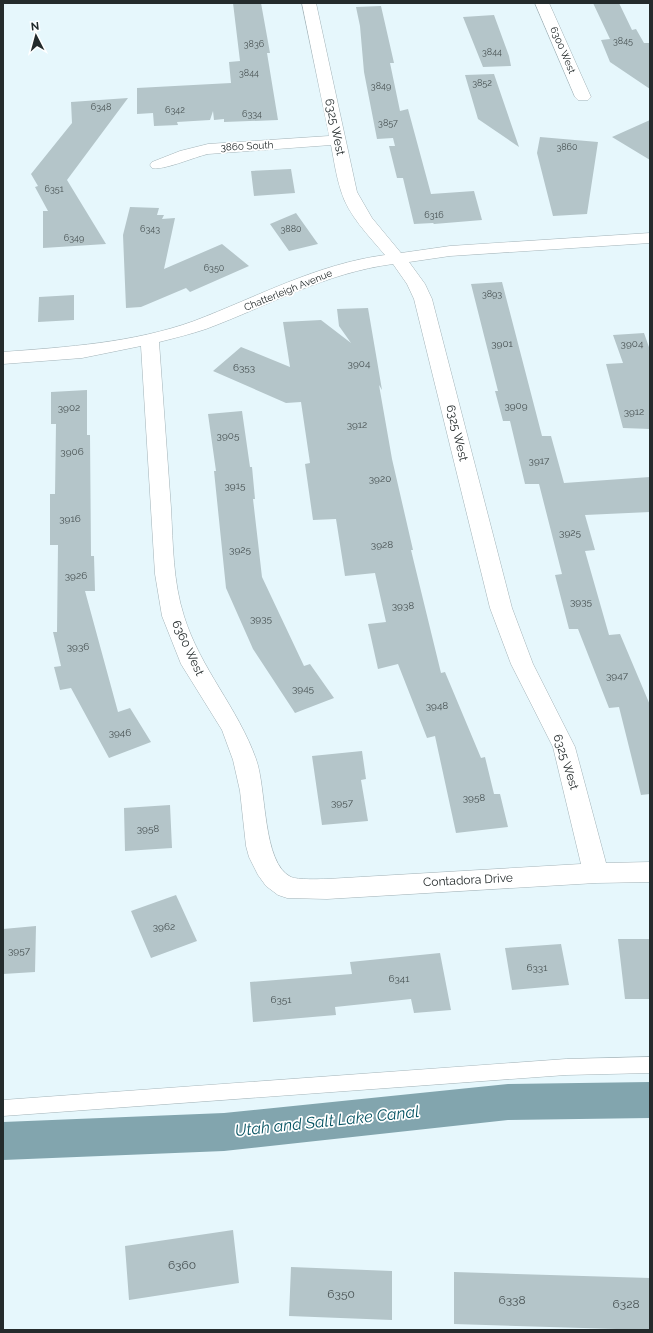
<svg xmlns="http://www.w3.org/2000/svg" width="653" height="1333" viewBox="0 0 653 1333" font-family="Raleway,sans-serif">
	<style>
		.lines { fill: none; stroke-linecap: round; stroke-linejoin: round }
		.canal { fill: #82a5ae; fill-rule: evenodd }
		.building { fill: #b4c5c9 }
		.lane-casing { stroke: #a3b3b8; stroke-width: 1 }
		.street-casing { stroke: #a3b3b8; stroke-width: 1 }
		.lane { fill: #fff; fill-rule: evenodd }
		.street { fill: #fff; fill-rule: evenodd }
		.labels { text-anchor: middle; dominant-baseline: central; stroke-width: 3.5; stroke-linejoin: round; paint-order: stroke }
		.far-number-label { font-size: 9px; fill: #485253 }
		.far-street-label { font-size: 10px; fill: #242b2c; stroke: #fff }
		.number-label { font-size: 10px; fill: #485253 }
		.street-label { font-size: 12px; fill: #242b2c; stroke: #fff }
		.near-number-label { font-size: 12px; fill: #485253 }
		.near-water-label { font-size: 16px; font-style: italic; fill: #075463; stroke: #fff }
	</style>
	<rect width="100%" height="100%" fill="#e6f7fc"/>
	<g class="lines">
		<path class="canal" d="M 650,1082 L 650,1118 L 508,1120 L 224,1151 L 3,1160 L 3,1122 L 224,1113 L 508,1084 Z"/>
	</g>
	<path class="building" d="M 233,3 L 261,3 L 270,53 L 267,53 L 278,120 L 224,122 L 224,119 L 214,120 L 213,111 L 210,120 L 177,122 L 178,125 L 154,126 L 153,113 L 137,114 L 137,88 L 231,83 L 229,62 L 240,61 Z
		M 593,3 L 619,3 L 632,30 L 636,29 L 644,43 L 650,43 L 650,89 L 610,62 L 601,40 L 610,39 Z
		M 381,6 L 394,63 L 390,63 L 400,111 L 408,109 L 431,194 L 474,191 L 482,220 L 434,224 L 433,223 L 414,224 L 403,178 L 397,178 L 389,146 L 395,146 L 393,138 L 377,139 L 364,72 L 360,26 L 356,7 Z
		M 494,15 L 509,56 L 511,66 L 483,67 L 463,17 Z
		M 494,74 L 519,147 L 478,119 L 465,75 Z
		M 128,98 L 67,180 L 106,244 L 43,248 L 43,211 L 48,211 L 35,187 L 38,186 L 31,174 L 72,123 L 71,102 Z
		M 650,120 L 650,160 L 612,137 Z
		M 540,137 L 598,142 L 587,214 L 553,216 L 537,153 Z
		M 291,169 L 295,193 L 254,196 L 251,171 Z
		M 130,207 L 159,208 L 157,215 L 164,215 L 162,219 L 175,218 L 164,269 L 222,244 L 249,266 L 190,292 L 186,288 L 141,307 L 126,308 L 123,235 Z
		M 296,213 L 318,244 L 289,251 L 270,224 Z
		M 502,282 L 542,436 L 551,436 L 564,483 L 650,477 L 650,512 L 585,515 L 595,550 L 585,551 L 609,635 L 620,634 L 650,705 L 650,794 L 641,795 L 619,707 L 609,708 L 578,629 L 569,629 L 555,575 L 562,574 L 539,484 L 525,484 L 510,421 L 503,421 L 495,391 L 498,391 L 471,284 Z
		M 74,295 L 74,320 L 38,322 L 39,297 Z
		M 368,308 L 382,390 L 379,385 L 392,459 L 413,550 L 411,550 L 441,673 L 445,672 L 481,758 L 485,757 L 494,794 L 500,794 L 508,827 L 456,833 L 435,736 L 427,738 L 398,664 L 378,669 L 368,624 L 386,622 L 375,573 L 345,576 L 336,519 L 313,520 L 305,464 L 310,463 L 301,402 L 286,403 L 213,371 L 241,347 L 290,367 L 283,322 L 321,320 L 351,343 L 339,326 L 337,309 Z
		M 644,333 L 650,350 L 650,429 L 623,428 L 606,364 L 623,363 L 613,335 Z
		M 87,390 L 87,435 L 90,435 L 91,556 L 94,556 L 95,591 L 85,591 L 118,712 L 130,708 L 151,742 L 109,758 L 71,688 L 60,690 L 54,667 L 61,666 L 53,632 L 57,632 L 58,545 L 50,545 L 50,494 L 55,494 L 56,424 L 51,424 L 51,392 Z
		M 242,411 L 250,467 L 252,467 L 255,499 L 253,499 L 262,577 L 304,666 L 310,664 L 334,698 L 295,713 L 253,649 L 226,588 L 214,471 L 216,471 L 208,414 Z
		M 362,751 L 366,779 L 361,780 L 368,821 L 322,825 L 312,756 Z
		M 170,805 L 172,848 L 125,851 L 124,808 Z
		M 176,895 L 197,941 L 151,958 L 131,911 Z
		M 36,926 L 35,972 L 3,974 L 3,929 Z
		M 618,939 L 650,939 L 650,999 L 625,999 Z
		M 561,944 L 569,985 L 512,990 L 505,948 Z
		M 440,953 L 451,1010 L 414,1013 L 411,999 L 335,1007 L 336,1015 L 253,1022 L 250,982 L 352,974 L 350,962 Z
		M 233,1230 L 239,1283 L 129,1300 L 125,1246 Z
		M 291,1267 L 392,1271 L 392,1320 L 289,1316 Z
		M 454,1272 L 650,1278 L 650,1330 L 454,1324 Z"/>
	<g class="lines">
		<defs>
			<path id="lane" d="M 650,1057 L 650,1073 L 566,1075 L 3,1116 L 3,1100 L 566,1059 Z"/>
			<path id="street" d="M 302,3 L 316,3 L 357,192 L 372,218 L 401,253 L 450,246 L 650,233 L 650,243 L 450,256 L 409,262 L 425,284 L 432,299 L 512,608 L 533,664 L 575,747 L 606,863 L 650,862 L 650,882 L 596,883 L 327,899 L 287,898 L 278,895 L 266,886 L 258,875 L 249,857 L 246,846 L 240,791 L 233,760 L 222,730 L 181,664 L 162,616 L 155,574 L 141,346 L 82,358 L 3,364 L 3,352 C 67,347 133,343 194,321 C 257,297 317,264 385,255 C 369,236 348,215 341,191 C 336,176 334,160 331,145 L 208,154 C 194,157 163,171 152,168 L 150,165 L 152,162 L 180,151 L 208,144 L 329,136 ZM 393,264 L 407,284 L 414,299 L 490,608 L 511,664 L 553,747 L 581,864 L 327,879 C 319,879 298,880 291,877 C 262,863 267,789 256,759 C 238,708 200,668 184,616 C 173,582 173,544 171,508 C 167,453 163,397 159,342 C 175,338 191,334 206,329 C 270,305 325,273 393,264 Z
				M 535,3 L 549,3 L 591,97 L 588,100 L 578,100 L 575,97 Z"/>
		</defs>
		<use href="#lane" class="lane-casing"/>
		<use href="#street" class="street-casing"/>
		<use href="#lane" class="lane"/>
		<use href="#street" class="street"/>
	</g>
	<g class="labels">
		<g class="far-number-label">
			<text x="623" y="41">3845</text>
			<text x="254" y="44">3836</text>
			<text x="492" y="52">3844</text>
			<text x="249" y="73">3844</text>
			<text x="482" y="83">3852</text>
			<text x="381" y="86">3849</text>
			<text x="101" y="107">6348</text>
			<text x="175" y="110">6342</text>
			<text x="252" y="114">6334</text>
			<text x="388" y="123">3857</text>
			<text x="567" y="147">3860</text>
			<text x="54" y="189">6351</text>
			<text x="434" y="215">6316</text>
			<text x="150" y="229">6343</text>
			<text x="291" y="229">3880</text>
			<text x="74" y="238">6349</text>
			<text x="214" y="268">6350</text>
			<text x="492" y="294">3893</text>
		</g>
		<g class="far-street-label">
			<text transform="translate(563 50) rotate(67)">6300 West</text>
			<text transform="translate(247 146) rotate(-3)">3860 South</text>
			<text transform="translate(288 290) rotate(-22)">Chatterleigh Avenue</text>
		</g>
		<g class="number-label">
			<text x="502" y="343">3901</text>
			<text x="632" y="343">3904</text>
			<text x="359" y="363">3904</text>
			<text x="244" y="367">6353</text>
			<text x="516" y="405">3909</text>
			<text x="69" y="407">3902</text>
			<text x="634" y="411">3912</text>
			<text x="357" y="424">3912</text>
			<text x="228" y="435">3905</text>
			<text x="72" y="451">3906</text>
			<text x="539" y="460">3917</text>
			<text x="380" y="478">3920</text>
			<text x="235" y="485">3915</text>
			<text x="70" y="518">3916</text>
			<text x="570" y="532">3925</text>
			<text x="382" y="544">3928</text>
			<text x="240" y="549">3925</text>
			<text x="76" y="575">3926</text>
			<text x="581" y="601">3935</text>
			<text x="403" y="605">3938</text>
			<text x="261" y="618">3935</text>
			<text x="78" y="646">3936</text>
			<text x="617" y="675">3947</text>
			<text x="303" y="688">3945</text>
			<text x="437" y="705">3948</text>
			<text x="120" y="732">3946</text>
			<text x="474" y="797">3958</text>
			<text x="342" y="802">3957</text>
			<text x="148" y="828">3958</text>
			<text x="164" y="926">3962</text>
			<text x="19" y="950">3957</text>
			<text x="537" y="967">6331</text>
			<text x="399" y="978">6341</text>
			<text x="281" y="999">6351</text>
		</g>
		<g class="street-label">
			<text transform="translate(335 127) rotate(78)">6325 West</text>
			<text transform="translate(457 433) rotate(76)">6325 West</text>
			<text transform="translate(188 648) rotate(65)">6360 West</text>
			<text transform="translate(566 762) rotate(72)">6325 West</text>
			<text transform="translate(468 880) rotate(-3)">Contadora Drive</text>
		</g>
		<g class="near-number-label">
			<text x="182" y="1265">6360</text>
			<text x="341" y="1294">6350</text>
			<text x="512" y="1300">6338</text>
			<text x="626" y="1304">6328</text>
		</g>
		<g class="near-water-label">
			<text transform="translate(327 1121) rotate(-6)">Utah and Salt Lake Canal</text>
		</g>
	</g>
	<rect width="653" height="1333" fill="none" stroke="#242b2c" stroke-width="8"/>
	<g transform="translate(36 36) rotate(354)" stroke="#ffffff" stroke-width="3" paint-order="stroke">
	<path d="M0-3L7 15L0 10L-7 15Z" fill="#242b2c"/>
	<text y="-6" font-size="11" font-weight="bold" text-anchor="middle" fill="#242b2c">N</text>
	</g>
</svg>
